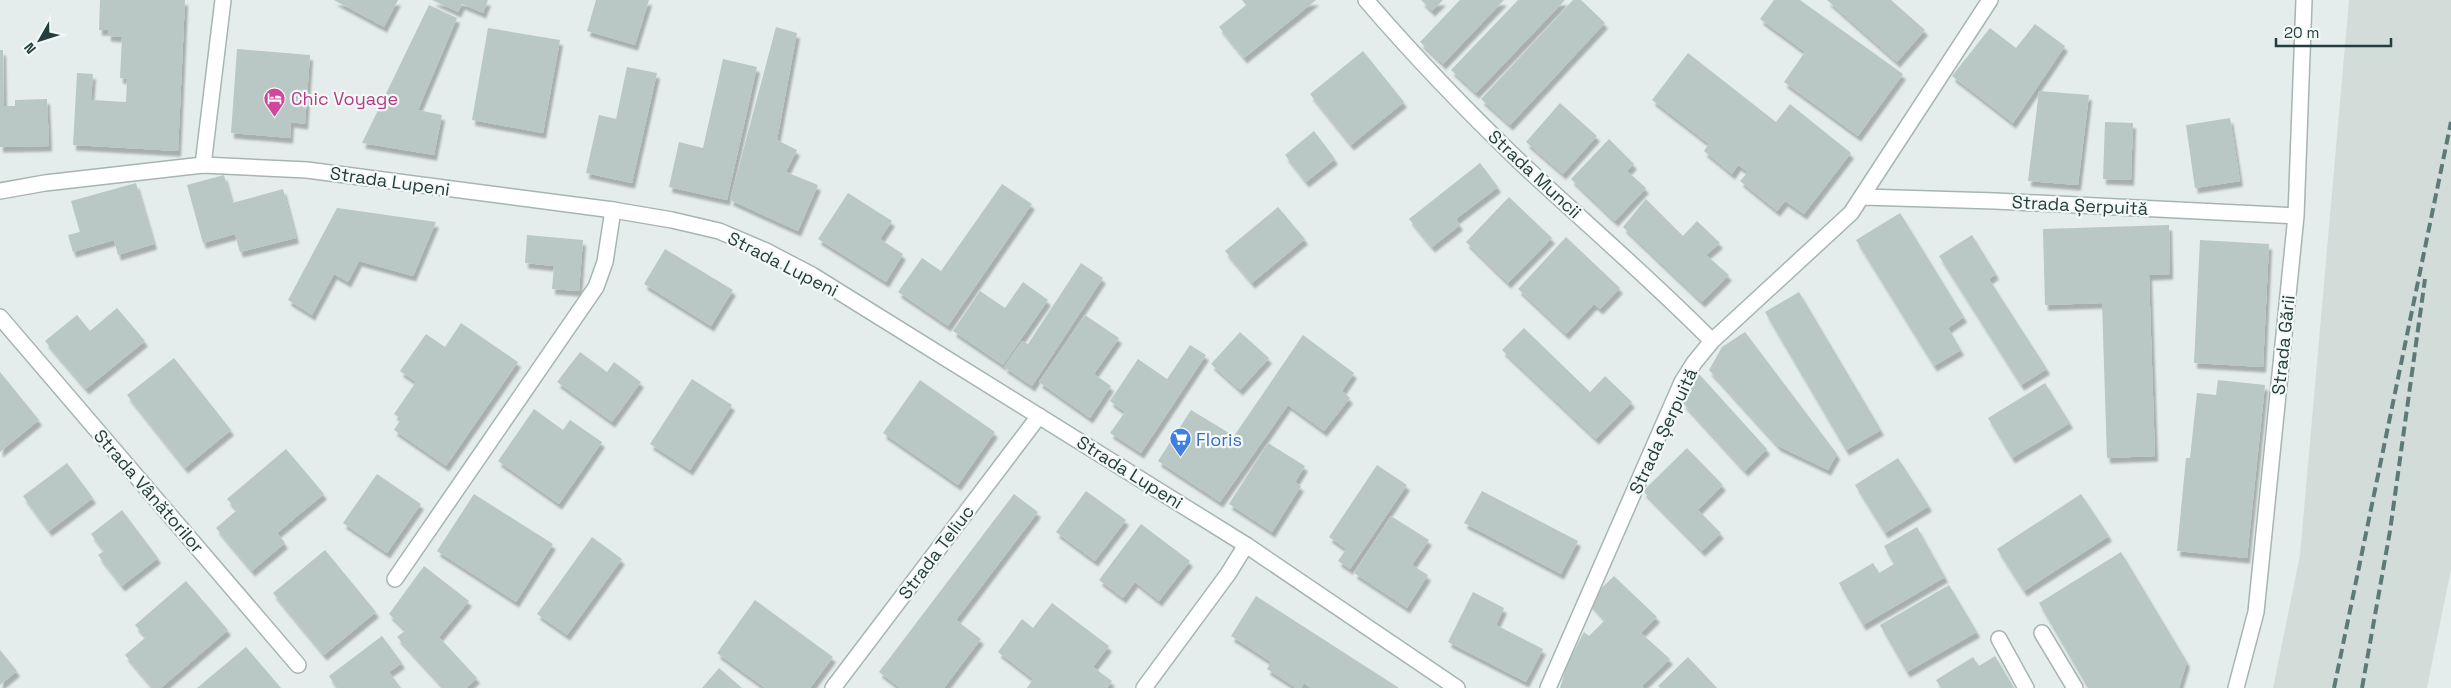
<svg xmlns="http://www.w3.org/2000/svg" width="2451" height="688" viewBox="0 0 2451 688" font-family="'Space Grotesk',sans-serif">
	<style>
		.built { fill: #d2ddda }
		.building { fill: #b9c8c4; filter: url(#shadow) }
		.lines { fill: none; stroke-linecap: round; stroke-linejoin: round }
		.service-casing { stroke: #a6b5b3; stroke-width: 18 }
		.minor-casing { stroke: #a6b5b3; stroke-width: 18 }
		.tertiary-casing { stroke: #a6b5b3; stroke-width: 18 }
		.service { stroke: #fff; stroke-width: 15 }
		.minor { stroke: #fff; stroke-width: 15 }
		.tertiary { stroke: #fff; stroke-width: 15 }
		.rail { stroke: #5e7a78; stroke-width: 4; stroke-dasharray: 10 5; stroke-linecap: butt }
		.labels { text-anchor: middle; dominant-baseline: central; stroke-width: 4.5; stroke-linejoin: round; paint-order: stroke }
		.hotel-label { font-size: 18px; fill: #b23c85; stroke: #f4f9f8; text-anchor: start }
		.street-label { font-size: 18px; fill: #233e3c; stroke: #f4f9f8 }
		.shop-label { font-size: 18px; fill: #366cbe; stroke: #f4f9f8; text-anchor: start }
	</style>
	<defs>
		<filter id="shadow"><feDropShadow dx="3" dy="5.5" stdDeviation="1" flood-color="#0004"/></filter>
	</defs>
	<rect width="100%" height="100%" fill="#e4edeb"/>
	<path class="built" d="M 2349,0 L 2451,0 L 2451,569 L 2427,688 L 2273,688 L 2300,555 Z"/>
	<path class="building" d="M 100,0 L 185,0 L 178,151 L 73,145 L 77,73 L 93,74 L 91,100 L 126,102 L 127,79 L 120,78 L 122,37 L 108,36 L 108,30 L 99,30 Z
		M 334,0 L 398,0 L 384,27 Z
		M 432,0 L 488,0 L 483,13 L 462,4 L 458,12 Z
		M 596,0 L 649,0 L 635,45 L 587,31 Z
		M 1242,0 L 1316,0 L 1244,58 L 1219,27 L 1246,5 Z
		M 1421,0 L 1443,0 L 1432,11 Z
		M 1460,0 L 1504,0 L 1443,64 L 1420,42 Z
		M 1518,0 L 1565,0 L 1476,93 L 1451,70 Z
		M 1573,0 L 1581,0 L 1605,23 L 1510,125 L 1481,99 Z
		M 1774,0 L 1800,0 L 1903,74 L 1858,136 L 1784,82 L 1805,52 L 1760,19 Z
		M 1827,0 L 1891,0 L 1925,30 L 1897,62 Z
		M 429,5 L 457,18 L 418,110 L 442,115 L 434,155 L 362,143 Z
		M 2035,24 L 2065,46 L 2013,123 L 1952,76 L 1990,28 L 2016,48 Z
		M 776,27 L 797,33 L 777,140 L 797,150 L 786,172 L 818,185 L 798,231 L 730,200 Z
		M 488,28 L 560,40 L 543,133 L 472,120 Z
		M 237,49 L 310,55 L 305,124 L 291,122 L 290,138 L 231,133 Z
		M 0,50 L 3,50 L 4,106 L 15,106 L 15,100 L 47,99 L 49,146 L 0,147 Z
		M 1363,51 L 1404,102 L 1351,145 L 1310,94 Z
		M 1688,53 L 1776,122 L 1790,104 L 1851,153 L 1804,214 L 1785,201 L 1777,211 L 1740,181 L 1748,172 L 1738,165 L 1732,174 L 1704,151 L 1709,144 L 1652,100 Z
		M 723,59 L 757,67 L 727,200 L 669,187 L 679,142 L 703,148 Z
		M 627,67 L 657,73 L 632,183 L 586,173 L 599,115 L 616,119 Z
		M 2039,91 L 2089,95 L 2078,185 L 2028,181 Z
		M 1560,103 L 1597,136 L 1563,174 L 1526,142 Z
		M 2230,118 L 2240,181 L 2195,188 L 2186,125 Z
		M 2105,122 L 2133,123 L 2131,180 L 2103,179 Z
		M 1314,131 L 1335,159 L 1306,182 L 1285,155 Z
		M 1609,139 L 1634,164 L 1627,171 L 1646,188 L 1615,221 L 1571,179 Z
		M 1480,163 L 1498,187 L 1456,219 L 1460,225 L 1432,247 L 1409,219 Z
		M 224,175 L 232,203 L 283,189 L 296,238 L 240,252 L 235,234 L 203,243 L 187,185 Z
		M 136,183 L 154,244 L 118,255 L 114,240 L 73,252 L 68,235 L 80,232 L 71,201 Z
		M 1002,184 L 1032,204 L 948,326 L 898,292 L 922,258 L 941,271 Z
		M 848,193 L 892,221 L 880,239 L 903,254 L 886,282 L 818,239 Z
		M 1509,197 L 1552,238 L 1508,283 L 1466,242 Z
		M 1646,199 L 1683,236 L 1697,221 L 1720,243 L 1706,255 L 1729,275 L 1702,302 L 1623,227 Z
		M 1278,207 L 1305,239 L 1252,283 L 1225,251 Z
		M 337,208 L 436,222 L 413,276 L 359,261 L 348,282 L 334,274 L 312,315 L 288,300 Z
		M 1900,213 L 1964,317 L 1948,328 L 1961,350 L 1934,366 L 1856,240 Z
		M 2169,225 L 2170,274 L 2149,275 L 2155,456 L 2107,458 L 2102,303 L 2045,305 L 2043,229 Z
		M 527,235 L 583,240 L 579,291 L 552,289 L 554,266 L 525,263 Z
		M 1972,235 L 1996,274 L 1989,279 L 2047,369 L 2021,385 L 1939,256 Z
		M 1566,237 L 1620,288 L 1600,309 L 1594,304 L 1566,334 L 1518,289 Z
		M 2200,240 L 2269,244 L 2263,367 L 2194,363 Z
		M 665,249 L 733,290 L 711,326 L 644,284 Z
		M 1081,263 L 1103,278 L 1032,386 L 1004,367 L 1022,341 L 1028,344 Z
		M 1023,282 L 1048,300 L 1003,365 L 953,331 L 980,291 L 1005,308 Z
		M 1799,292 L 1881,430 L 1846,450 L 1765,312 Z
		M 117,308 L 145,341 L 86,389 L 45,341 L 77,315 L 90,331 Z
		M 1085,315 L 1119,338 L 1094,374 L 1111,386 L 1090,418 L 1039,382 Z
		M 461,323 L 518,362 L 446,466 L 394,430 L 401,419 L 394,414 L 416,382 L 400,371 L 426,334 L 445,347 Z
		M 1524,328 L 1590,392 L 1605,376 L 1632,402 L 1596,439 L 1502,350 Z
		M 1240,332 L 1269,358 L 1240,390 L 1211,364 Z
		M 1745,332 L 1837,454 L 1828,470 L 1778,446 L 1709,370 L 1722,347 Z
		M 1303,335 L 1354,373 L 1342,391 L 1350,398 L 1324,431 L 1288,405 L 1220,502 L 1158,461 L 1191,410 L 1234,436 Z
		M 1190,345 L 1206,355 L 1141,453 L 1110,433 L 1125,412 L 1110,401 L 1138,359 L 1167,379 Z
		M 580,352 L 607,372 L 614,362 L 641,382 L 612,422 L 557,382 Z
		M 174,358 L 231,430 L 185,468 L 127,395 Z
		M 0,372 L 39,420 L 0,452 Z
		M 1699,374 L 1767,449 L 1745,471 L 1683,403 Z
		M 692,379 L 732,405 L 690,470 L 650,444 Z
		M 920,380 L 995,432 L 958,485 L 883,433 Z
		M 2218,380 L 2265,385 L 2247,558 L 2177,551 L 2186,458 L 2190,458 L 2197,393 L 2216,395 Z
		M 2045,383 L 2070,423 L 2012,458 L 1988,418 Z
		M 534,409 L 563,430 L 570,420 L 602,442 L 559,504 L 498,461 Z
		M 1268,443 L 1305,466 L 1295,482 L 1301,486 L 1272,532 L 1229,504 Z
		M 1687,448 L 1723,485 L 1698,510 L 1721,533 L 1702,551 L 1643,491 Z
		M 286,449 L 324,494 L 277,533 L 285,543 L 252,571 L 216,528 L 237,510 L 227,499 Z
		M 1898,458 L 1929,506 L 1885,533 L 1855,485 Z
		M 67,463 L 93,498 L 49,531 L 23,496 Z
		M 1377,465 L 1407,485 L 1350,569 L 1338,561 L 1346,549 L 1329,537 Z
		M 377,474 L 421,504 L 387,553 L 343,523 Z
		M 1086,491 L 1126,520 L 1095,561 L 1056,532 Z
		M 1482,491 L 1578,541 L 1561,574 L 1464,523 Z
		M 474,494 L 553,544 L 516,602 L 437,551 Z
		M 1014,494 L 1038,512 L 956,620 L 981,639 L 944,688 L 900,688 L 879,672 Z
		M 2081,494 L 2109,536 L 2024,591 L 1997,549 Z
		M 122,510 L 158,558 L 122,586 L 98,555 L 104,551 L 91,534 Z
		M 1391,516 L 1429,540 L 1412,565 L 1428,575 L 1407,608 L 1354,573 Z
		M 1141,524 L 1190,561 L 1159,601 L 1135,582 L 1123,598 L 1099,580 Z
		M 1917,527 L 1945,577 L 1863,625 L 1839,583 L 1873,563 L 1879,573 L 1894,564 L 1884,546 Z
		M 592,537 L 622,559 L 567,635 L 537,614 Z
		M 325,550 L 376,612 L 324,655 L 273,593 Z
		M 2121,552 L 2187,662 L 2179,688 L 2088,688 L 2039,603 Z
		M 424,566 L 469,601 L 439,637 L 477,678 L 466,688 L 444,688 L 397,637 L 406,630 L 389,614 Z
		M 1614,576 L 1657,617 L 1641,633 L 1670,659 L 1642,686 L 1644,688 L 1560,688 L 1567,664 L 1584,632 L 1589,636 L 1605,620 L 1588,601 Z
		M 186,581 L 228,630 L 161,688 L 153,688 L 125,655 L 146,637 L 135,625 Z
		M 1949,585 L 1977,632 L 1907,672 L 1880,625 Z
		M 1473,592 L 1504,608 L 1496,625 L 1543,649 L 1526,682 L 1448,642 Z
		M 1256,596 L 1368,668 L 1399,688 L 1311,688 L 1304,683 L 1301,688 L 1296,688 L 1267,669 L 1271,662 L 1231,636 Z
		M 755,600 L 833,657 L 810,688 L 765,688 L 717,653 Z
		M 1052,603 L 1109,646 L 1093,667 L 1112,681 L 1107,688 L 1027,688 L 1033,679 L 998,652 L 1022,619 L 1033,628 Z
		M 382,636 L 402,663 L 389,672 L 401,688 L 337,688 L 329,676 Z
		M 246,647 L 281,688 L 197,688 Z
		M 0,650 L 17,671 L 0,685 Z
		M 1995,656 L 2014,688 L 1941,688 L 1936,680 L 1973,657 L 1979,666 Z
		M 1688,657 L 1717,688 L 1660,688 L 1658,686 Z
		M 719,668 L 742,688 L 702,688 Z"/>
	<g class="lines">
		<defs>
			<path id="service" d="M 2042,633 L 2075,688"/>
			<path id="minor" d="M 1366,0 C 1415,57 1466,110 1520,162 C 1584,222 1651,279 1712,341
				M 203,165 L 223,0
				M 1864,197 L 1995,201 L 2296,216
				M 0,317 L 298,665
				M 395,579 L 596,287 L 605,262 L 613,210
				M 1999,639 L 2026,688
				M 833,688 L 1039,416
				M 1144,688 L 1228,574 L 1246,545
				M 1548,688 L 1682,382 L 1694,363 L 1712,341 L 1851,213 L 1990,0
				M 2236,688 L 2256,612 L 2296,216 L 2304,0"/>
			<path id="tertiary" d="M 0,191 L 45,183 L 203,165 L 307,170 L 613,210 L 672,220 L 719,231 L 766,251 L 812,275 L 1246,545 L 1457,688"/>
		</defs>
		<use href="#service" class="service-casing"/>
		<use href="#minor" class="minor-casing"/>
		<use href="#tertiary" class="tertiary-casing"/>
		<use href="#service" class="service"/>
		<use href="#minor" class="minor"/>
		<use href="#tertiary" class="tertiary"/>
		<path class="rail" d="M 2334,688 L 2451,122
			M 2362,688 L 2390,531 L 2425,279"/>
	</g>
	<defs>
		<symbol id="hotel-pin" viewBox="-11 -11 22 30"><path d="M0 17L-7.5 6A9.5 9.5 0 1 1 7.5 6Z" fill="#d1479c" stroke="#f4f9f8"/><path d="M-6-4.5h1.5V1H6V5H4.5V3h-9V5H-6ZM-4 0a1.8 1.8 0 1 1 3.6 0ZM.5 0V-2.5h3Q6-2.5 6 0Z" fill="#fff"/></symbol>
		<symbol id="supermarket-pin" viewBox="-11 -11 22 30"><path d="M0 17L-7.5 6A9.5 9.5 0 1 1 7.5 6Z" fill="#3f7fe0" stroke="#f4f9f8"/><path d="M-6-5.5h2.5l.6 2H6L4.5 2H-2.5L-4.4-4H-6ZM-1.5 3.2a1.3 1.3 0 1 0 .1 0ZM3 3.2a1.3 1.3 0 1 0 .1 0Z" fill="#fff"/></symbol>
	</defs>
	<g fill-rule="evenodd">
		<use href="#hotel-pin" x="262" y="86" width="25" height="34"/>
		<use href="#supermarket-pin" x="1168" y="426" width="25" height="34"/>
	</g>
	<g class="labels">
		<g class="hotel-label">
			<text x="291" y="98">Chic Voyage</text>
		</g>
		<g class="street-label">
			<text transform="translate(1535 174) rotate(43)">Strada Muncii</text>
			<text transform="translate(390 181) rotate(8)">Strada Lupeni</text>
			<text transform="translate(2080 205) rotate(3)">Strada Șerpuită</text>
			<text transform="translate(783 264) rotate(27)">Strada Lupeni</text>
			<text transform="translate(2283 345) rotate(-84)">Strada Gării</text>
			<text transform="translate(1663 431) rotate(-65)">Strada Șerpuită</text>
			<text transform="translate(1130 472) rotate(32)">Strada Lupeni</text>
			<text transform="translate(149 491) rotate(49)">Strada Vânătorilor</text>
			<text transform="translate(936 552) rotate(-53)">Strada Teliuc</text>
		</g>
		<g class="shop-label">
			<text x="1196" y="439">Floris</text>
		</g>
	</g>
	<g transform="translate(40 40) rotate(231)" stroke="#f4f9f8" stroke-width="4" paint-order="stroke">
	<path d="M0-4L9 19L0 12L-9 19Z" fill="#233e3c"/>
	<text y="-8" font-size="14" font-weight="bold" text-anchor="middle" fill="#233e3c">N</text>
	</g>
	<path d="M2276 38v8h115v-8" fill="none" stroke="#233e3c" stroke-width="2.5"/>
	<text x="2284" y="38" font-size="15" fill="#233e3c" stroke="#f4f9f8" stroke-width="4" paint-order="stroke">20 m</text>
</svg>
